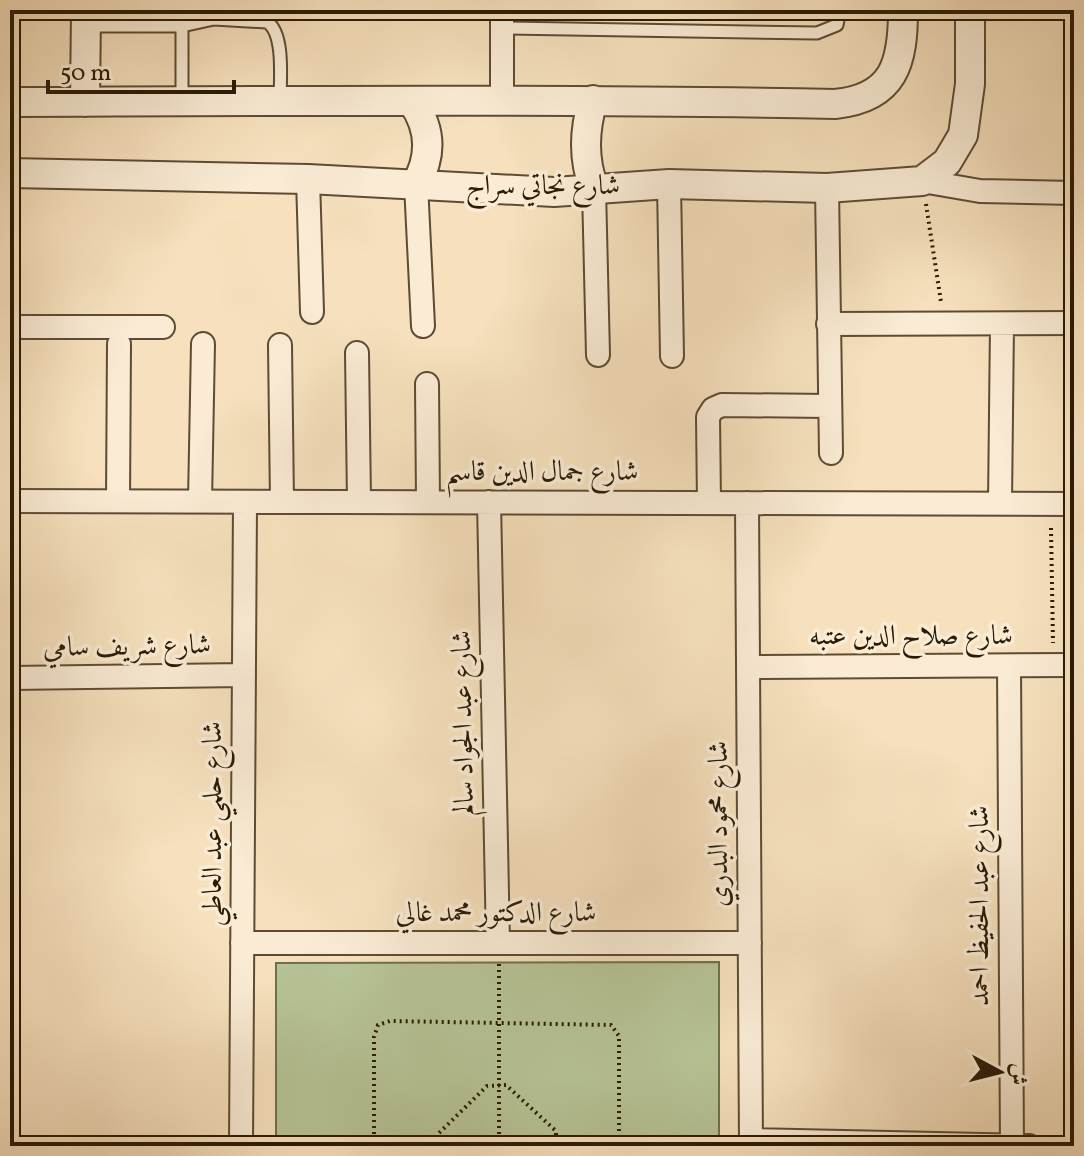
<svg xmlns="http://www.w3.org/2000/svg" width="1084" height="1156" viewBox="0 0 1084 1156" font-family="Vollkorn,Amiri,serif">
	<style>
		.green { fill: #b6c396; stroke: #706f4e; stroke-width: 2 }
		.building { fill: #e0aa86; stroke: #2a1b05; stroke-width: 2; filter: url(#shadow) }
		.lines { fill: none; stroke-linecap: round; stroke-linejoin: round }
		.service-casing { stroke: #5d4c33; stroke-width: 15 }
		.minor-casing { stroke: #5d4c33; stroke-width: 26 }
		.tertiary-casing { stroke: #5d4c33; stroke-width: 32 }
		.path { stroke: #2a1b05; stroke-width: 4; stroke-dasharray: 2 4; stroke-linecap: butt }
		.service { stroke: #f9ebd4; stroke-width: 11 }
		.minor { stroke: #f9ebd4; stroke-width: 22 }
		.tertiary { stroke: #f9ebd4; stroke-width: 28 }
		.labels { text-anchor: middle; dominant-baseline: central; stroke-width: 7; stroke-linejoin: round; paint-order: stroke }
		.street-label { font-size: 28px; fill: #2a1b05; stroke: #f9ebd4 }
	</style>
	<defs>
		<filter id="shadow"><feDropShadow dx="6" dy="6" stdDeviation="0" flood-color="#0004"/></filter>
	</defs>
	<rect width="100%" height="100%" fill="#f6e0bd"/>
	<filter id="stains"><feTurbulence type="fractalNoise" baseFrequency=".0025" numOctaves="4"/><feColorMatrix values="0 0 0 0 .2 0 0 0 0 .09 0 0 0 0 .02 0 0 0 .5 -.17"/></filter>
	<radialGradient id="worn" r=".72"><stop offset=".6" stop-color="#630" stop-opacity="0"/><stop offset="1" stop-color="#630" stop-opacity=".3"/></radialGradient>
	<path class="green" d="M 719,962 L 719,1146 L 276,1146 L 276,963 Z"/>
	<path class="building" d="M 160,10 L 193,10 L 193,17 L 160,16 Z
		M 215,10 L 292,10 L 292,17 L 215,16 Z"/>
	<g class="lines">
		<defs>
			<path id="service" d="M 85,26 L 182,26 L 214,19 L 267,22 C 285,33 280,81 280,101
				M 502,28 L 817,33 L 837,25 L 840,10
				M 182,101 L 182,26"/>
			<path id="minor" d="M 502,10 L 502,100
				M 308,179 L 312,312
				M 922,181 L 980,191 L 1074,193
				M 416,184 L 423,326
				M 669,184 L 672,356
				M 827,188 L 831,453
				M 594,189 L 598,355
				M 828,324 L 1074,323
				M 10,327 L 163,327
				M 280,345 L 282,502
				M 357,353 L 359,502
				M 427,384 L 428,502
				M 10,501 L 1074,504
				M 118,501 L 119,344
				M 200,501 L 203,344
				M 489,502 L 498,943
				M 709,503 L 708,417 L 713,409 L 722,405 L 830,406
				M 747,503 L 751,1146
				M 1000,503 L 1002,324
				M 1009,666 L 1012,1146
				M 748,667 L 1074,665
				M 10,678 L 244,675
				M 242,943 L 750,943
				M 751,1140 L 1029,1146
				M 241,1146 L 245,502"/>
			<path id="tertiary" d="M 593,100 C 584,131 583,158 594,189
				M 10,102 C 285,101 560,99 835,104 C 895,98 903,62 903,10
				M 85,102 L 86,10
				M 413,103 C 431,129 432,156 416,184
				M 10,173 L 308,179 L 554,192 L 669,184 L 827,188 L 922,181 L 947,162 L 963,135 L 970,84 L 970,10"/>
		</defs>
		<use href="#service" class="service-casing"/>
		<use href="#minor" class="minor-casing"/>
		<use href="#tertiary" class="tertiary-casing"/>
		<path class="path" d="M 926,204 L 941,302
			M 1051,528 L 1053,643
			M 499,964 L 499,1144
			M 437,1144 L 437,1135 L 487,1086 L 506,1085 L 556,1131 L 556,1146
			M 331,1146 L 729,1140
			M 374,1146 L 374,1037 L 378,1025 L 390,1021 L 611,1025 L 619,1036 L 619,1146"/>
		<use href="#service" class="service"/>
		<use href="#minor" class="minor"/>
		<use href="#tertiary" class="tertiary"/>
	</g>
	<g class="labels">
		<g class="street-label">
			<text x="543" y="186">شارع نجاتي سراج</text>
			<text x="542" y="472">شارع جمال الدين قاسم</text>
			<text x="911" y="636">شارع صلاح الدين عتبه</text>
			<text transform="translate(127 647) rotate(-1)">شارع شريف سامي</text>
			<text transform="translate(464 723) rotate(-91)">شارع عبد الجواد سالم</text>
			<text transform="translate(213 824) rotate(-90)">شارع حلمي عبد العاطي</text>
			<text transform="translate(719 824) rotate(-90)">شارع محمود البدري</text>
			<text transform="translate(980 906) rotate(-90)">شارع عبد الحفيظ احمد</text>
			<text x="496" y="913">شارع الدكتور محمد غالي</text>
		</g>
	</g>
	<rect width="1084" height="1156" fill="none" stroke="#f6e0bd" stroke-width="40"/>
	<rect x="12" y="12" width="1060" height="1132" fill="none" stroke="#2a1b05" stroke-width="4"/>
	<rect x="20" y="20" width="1044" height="1116" fill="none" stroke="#2a1b05" stroke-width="2"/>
	<g transform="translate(1000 1072) rotate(97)" stroke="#f9ebd4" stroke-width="6" paint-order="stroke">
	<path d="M0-6L14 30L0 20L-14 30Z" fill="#2a1b05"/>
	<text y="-12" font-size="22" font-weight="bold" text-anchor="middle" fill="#2a1b05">ش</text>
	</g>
	<path d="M48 80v12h186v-12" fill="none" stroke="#2a1b05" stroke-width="4"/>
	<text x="60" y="80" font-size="24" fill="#2a1b05" stroke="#f9ebd4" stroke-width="6" paint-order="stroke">50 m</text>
	<rect width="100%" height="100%" filter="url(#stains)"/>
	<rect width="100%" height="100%" fill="url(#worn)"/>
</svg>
